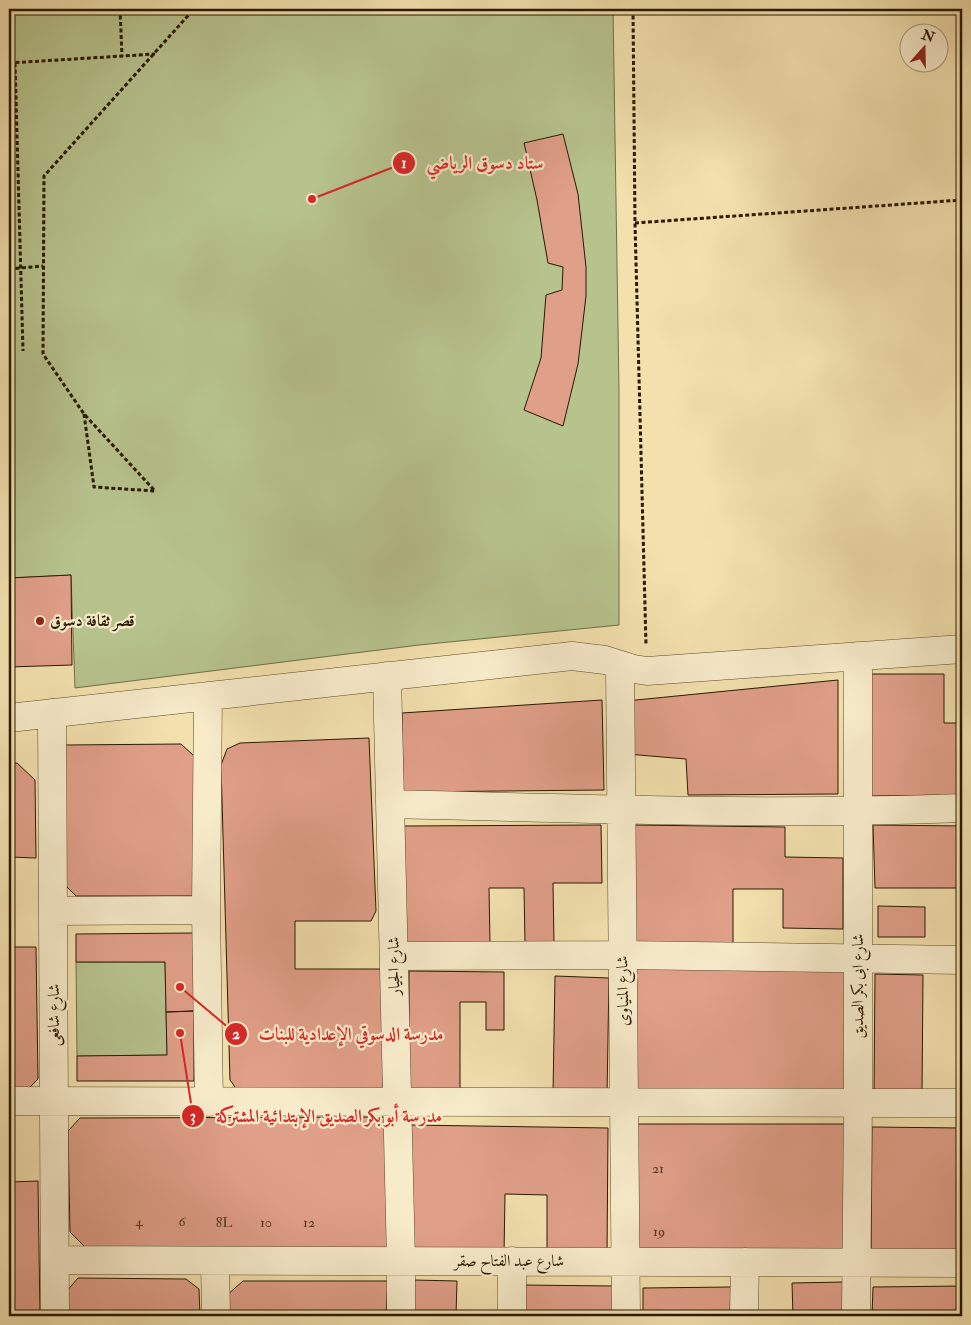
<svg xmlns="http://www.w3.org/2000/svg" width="971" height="1325" viewBox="0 0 971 1325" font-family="'IM FELL Double Pica',Amiri,serif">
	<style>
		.green { fill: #b7c38d; stroke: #706e46 }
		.building { fill: #e09f88; stroke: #291800 }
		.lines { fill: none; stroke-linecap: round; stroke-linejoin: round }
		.minor-casing { stroke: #5b4a2b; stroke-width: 29 }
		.path { stroke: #291800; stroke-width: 3; stroke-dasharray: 4 2.5; stroke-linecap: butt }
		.minor { stroke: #f7ebca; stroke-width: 28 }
		.poi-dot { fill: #8f2418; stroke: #f7ebca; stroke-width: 2 }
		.labels { text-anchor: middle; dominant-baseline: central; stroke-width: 4.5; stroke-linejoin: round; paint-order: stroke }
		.number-label { font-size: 14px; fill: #573a22 }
		.poi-label { font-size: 16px; font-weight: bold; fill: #291800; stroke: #f7ebca; text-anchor: start }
		.street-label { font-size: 16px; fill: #291800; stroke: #f7ebca }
		.leader { fill: none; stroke: #d62828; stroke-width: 2 }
		.callout-dot { fill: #d62828; stroke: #f7ebca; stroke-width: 2 }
		.mark-label { font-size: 15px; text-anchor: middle; font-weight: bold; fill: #fff }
		.callout-label { font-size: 18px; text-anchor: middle; font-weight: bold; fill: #d62828; stroke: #f7ebca; stroke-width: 4.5; stroke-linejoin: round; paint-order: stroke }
	</style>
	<rect width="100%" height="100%" fill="#f2e0ad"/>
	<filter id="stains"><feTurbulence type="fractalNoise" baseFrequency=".004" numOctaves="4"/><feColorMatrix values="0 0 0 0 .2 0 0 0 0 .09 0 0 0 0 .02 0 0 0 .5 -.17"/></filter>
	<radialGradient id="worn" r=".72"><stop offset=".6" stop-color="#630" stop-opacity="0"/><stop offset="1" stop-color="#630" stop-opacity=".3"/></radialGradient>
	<path class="green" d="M 9,9 L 613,9 L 619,390 L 619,625 L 419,645 L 75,688 L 71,575 L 9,578 Z
		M 76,962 L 165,962 L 167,1055 L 77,1056 Z"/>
	<path class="building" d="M 563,134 L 578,194 L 586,267 L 586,296 L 578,364 L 563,426 L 524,410 L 541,358 L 546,295 L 562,290 L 563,267 L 548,263 L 537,200 L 524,143 Z
		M 71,575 L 72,665 L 9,667 L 9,578 Z
		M 871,674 L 944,674 L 944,723 L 962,723 L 962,795 L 871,796 Z
		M 838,680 L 838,794 L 688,795 L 686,759 L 627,754 L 626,701 Z
		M 602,700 L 604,790 L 403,792 L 402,713 Z
		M 369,738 L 376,911 L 371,921 L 295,921 L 295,969 L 382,969 L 383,1094 L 240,1094 L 230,1080 L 221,765 L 227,749 L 240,743 Z
		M 181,744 L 194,756 L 199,882 L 192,896 L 76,896 L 65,885 L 63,745 Z
		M 9,763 L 17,763 L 35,780 L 36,858 L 9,857 Z
		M 601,825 L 602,883 L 553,883 L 554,943 L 525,943 L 524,888 L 489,888 L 490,943 L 405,943 L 404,826 Z
		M 634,825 L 785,827 L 785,857 L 843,858 L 843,929 L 783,928 L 783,889 L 733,889 L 733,948 L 634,947 Z
		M 873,825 L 962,826 L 962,888 L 875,888 Z
		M 878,906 L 925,907 L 925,937 L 878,937 Z
		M 193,933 L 194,1011 L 166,1012 L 165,962 L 76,962 L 76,934 Z
		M 9,947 L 36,947 L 38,1079 L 21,1096 L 9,1096 Z
		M 848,967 L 849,1095 L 637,1097 L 636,968 Z
		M 409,971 L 504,972 L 504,1030 L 486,1030 L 486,1002 L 460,1002 L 460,1091 L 409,1091 Z
		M 875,974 L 923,975 L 922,1094 L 874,1093 Z
		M 555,976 L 609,978 L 607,1096 L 553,1094 Z
		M 194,1011 L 194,1081 L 77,1081 L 77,1056 L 167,1055 L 166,1012 Z
		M 389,1117 L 390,1249 L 87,1249 L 70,1232 L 68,1131 L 80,1118 Z
		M 636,1124 L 846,1124 L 847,1259 L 637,1259 Z
		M 410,1125 L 608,1128 L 607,1256 L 547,1256 L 547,1195 L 505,1194 L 504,1255 L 409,1253 Z
		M 872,1127 L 962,1128 L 962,1261 L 871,1260 Z
		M 38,1181 L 40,1316 L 9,1316 L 9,1182 Z
		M 78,1278 L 186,1279 L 199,1289 L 200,1316 L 67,1316 L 66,1292 Z
		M 414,1280 L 457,1281 L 456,1316 L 413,1316 Z
		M 243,1281 L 388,1281 L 386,1316 L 226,1316 L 226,1296 Z
		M 845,1282 L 845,1316 L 793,1316 L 792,1283 Z
		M 522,1285 L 613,1286 L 613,1316 L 522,1316 Z
		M 962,1286 L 962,1316 L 872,1316 L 873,1287 Z
		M 731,1287 L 730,1316 L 643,1316 L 643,1288 Z"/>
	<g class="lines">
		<defs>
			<path id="minor" d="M 620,666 L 626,1316
				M 387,676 L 401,1261 L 401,1316
				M 208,696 L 206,910 L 209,1102
				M 52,713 L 55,1316
				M 9,718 L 572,656 L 605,660 L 634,669 L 647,671 L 962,649
				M 390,804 C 581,809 771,815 962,808
				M 53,911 L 206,910
				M 394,956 L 623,955 L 962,960
				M 9,1101 L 962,1103
				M 55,1260 L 962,1263
				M 215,1261 L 216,1316
				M 512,1261 L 512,1316
				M 744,1316 L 745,1262
				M 856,1316 L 858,1102 L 858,656"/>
		</defs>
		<use href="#minor" class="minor-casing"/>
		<path class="path" d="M 120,9 L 122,56
			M 633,9 L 635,223 L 646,645
			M 9,63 L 155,54
			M 15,63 L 23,351
			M 635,223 L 962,200
			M 9,269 L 43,266
			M 84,414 L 94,487 L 155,491 L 84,414 L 43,354 L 44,176 L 194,9"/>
		<use href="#minor" class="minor"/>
	</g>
	<circle class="poi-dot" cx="40" cy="621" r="5"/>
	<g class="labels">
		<g class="number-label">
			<text x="658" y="1168">21</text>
			<text x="139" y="1221">4</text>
			<text x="182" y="1221">6</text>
			<text x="224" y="1222">8L</text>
			<text x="266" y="1222">10</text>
			<text x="309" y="1222">12</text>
			<text x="659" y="1231">19</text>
		</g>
		<g class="poi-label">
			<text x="50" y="621">قصر ثقافة دسوق</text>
		</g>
		<g class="street-label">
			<text transform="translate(394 966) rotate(-91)">شارع الجيار</text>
			<text transform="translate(858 986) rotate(-90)">شارع ابى بكر الصديق</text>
			<text transform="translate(623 991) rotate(-91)">شارع المنياوى</text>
			<text transform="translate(54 1015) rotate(-90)">شارع شافعى</text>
			<text x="509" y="1261">شارع عبد الفتاح صقر</text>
		</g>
	</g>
	<path class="leader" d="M312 199L404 163M180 987L236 1034M180 1033L193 1116"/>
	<g class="callout-dot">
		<circle cx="312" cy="199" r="5"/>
		<circle cx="180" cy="987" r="5"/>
		<circle cx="180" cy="1033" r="5"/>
		<circle cx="404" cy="163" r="12"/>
		<circle cx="236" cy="1034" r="12"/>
		<circle cx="193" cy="1116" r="12"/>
	</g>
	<g class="mark-label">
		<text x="404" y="168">1</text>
		<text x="236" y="1039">2</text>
		<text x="193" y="1121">3</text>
	</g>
	<g class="callout-label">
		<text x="485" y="169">ستاد دسوق الرياضي</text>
		<text x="351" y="1040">مدرسة الدسوقي الإعدادية للبنات</text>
		<text x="329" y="1122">مدرسة أبو بكر الصديق الإبتدائية المشتركة</text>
	</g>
	<rect width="971" height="1325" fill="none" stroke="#f2e0ad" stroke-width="30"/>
	<rect x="10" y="10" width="951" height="1305" fill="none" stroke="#291800" stroke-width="2.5"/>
	<rect x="15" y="15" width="941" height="1295" fill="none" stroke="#291800"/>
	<g transform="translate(924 48) rotate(20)"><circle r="24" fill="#f7ebca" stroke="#a59779"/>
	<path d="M0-4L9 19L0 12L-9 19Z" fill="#8f2418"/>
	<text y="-8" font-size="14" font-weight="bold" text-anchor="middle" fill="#291800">N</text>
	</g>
	<rect width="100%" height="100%" filter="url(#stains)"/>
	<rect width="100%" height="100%" fill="url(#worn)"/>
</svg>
